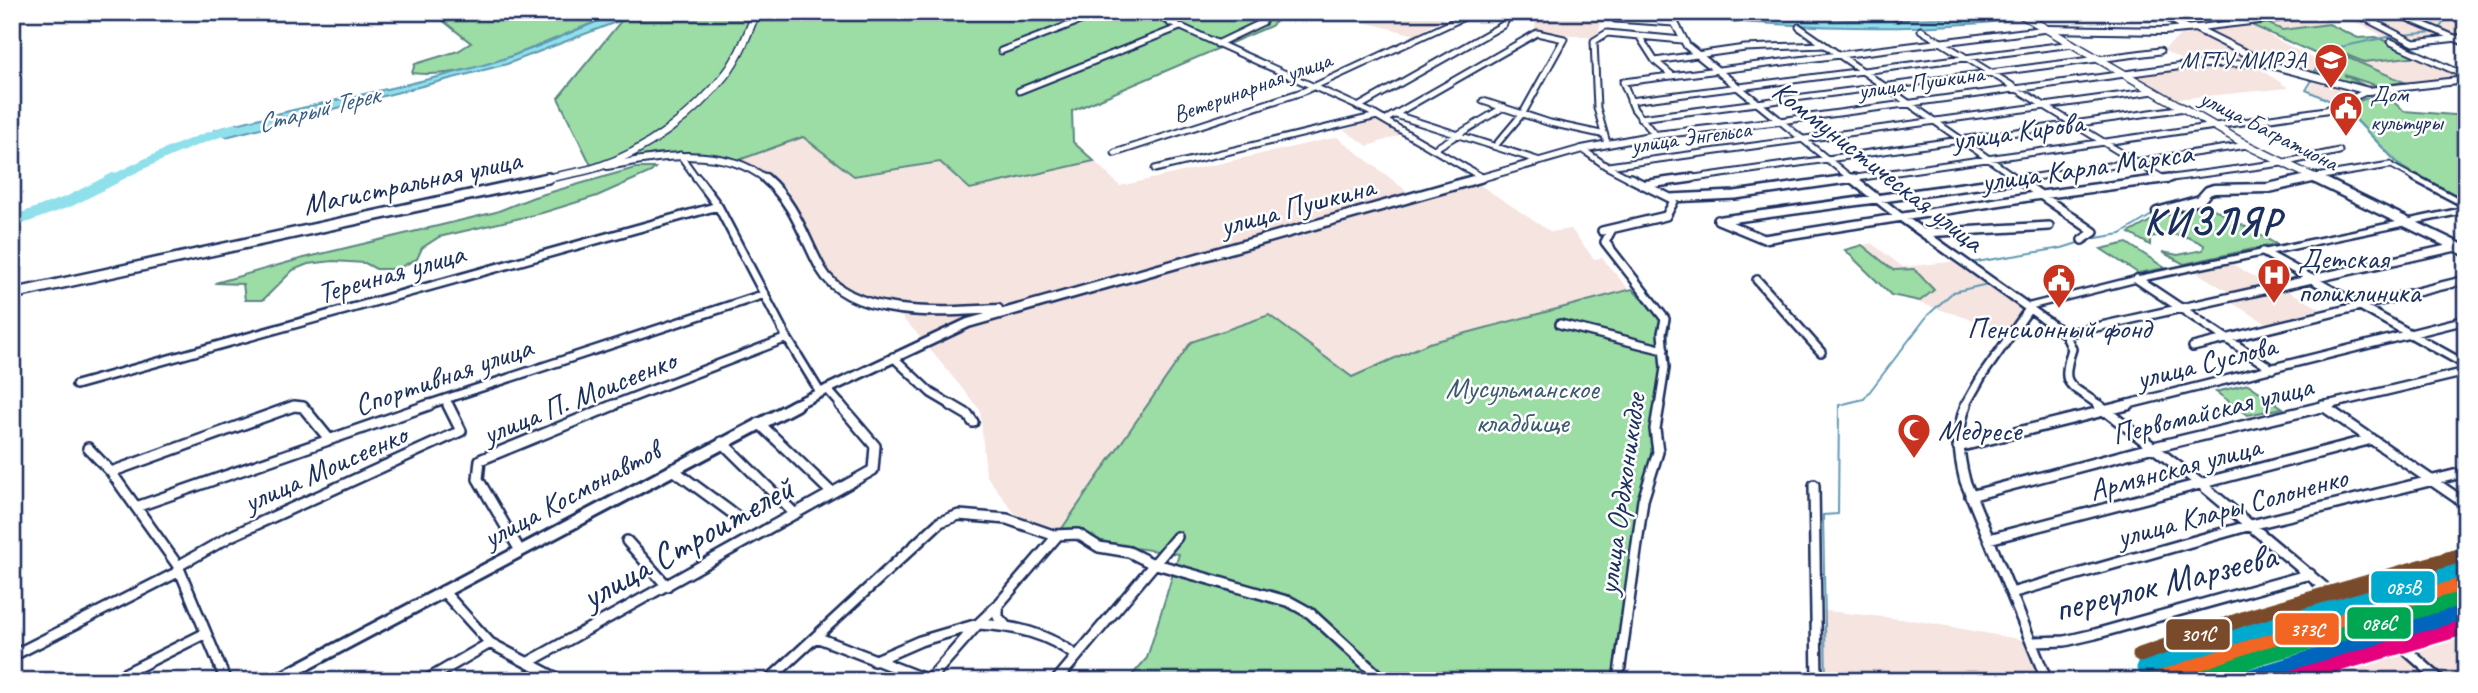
<svg xmlns="http://www.w3.org/2000/svg" width="2478" height="693" viewBox="0 0 2478 693" font-family="Caveat,sans-serif">
	<style>
		.built { fill: #f5e4e0 }
		.green { fill: #9cdca5; stroke: #5c8682; stroke-width: 2 }
		.water { fill: #90e0ec; stroke: #6199b3; stroke-width: 2 }
		.lines { fill: none; stroke-linecap: round; stroke-linejoin: round }
		.stream { stroke: #6199b3; stroke-width: 2 }
		.river-far1 { stroke: #90e0ec; stroke-width: 9 }
		.river { stroke: #90e0ec; stroke-width: 11 }
		.pedestrian-far1-casing { stroke: #1b2f5e; stroke-width: 7 }
		.pedestrian-casing { stroke: #1b2f5e; stroke-width: 10 }
		.minor-far2-casing { stroke: #1b2f5e; stroke-width: 9 }
		.minor-far1-casing { stroke: #1b2f5e; stroke-width: 12 }
		.minor-casing { stroke: #1b2f5e; stroke-width: 14 }
		.tertiary-far2-casing { stroke: #1b2f5e; stroke-width: 10 }
		.tertiary-far1-casing { stroke: #1b2f5e; stroke-width: 13 }
		.tertiary-casing { stroke: #1b2f5e; stroke-width: 16 }
		.secondary-far1-casing { stroke: #1b2f5e; stroke-width: 10 }
		.secondary-casing { stroke: #1b2f5e; stroke-width: 14 }
		.primary-casing { stroke: #1b2f5e; stroke-width: 11 }
		.pedestrian-far1 { stroke: #fff; stroke-width: 3.5 }
		.pedestrian { stroke: #fff; stroke-width: 5 }
		.minor-far2 { stroke: #fff; stroke-width: 5 }
		.minor-far1 { stroke: #fff; stroke-width: 7 }
		.minor { stroke: #fff; stroke-width: 9 }
		.tertiary-far2 { stroke: #fff; stroke-width: 6 }
		.tertiary-far1 { stroke: #fff; stroke-width: 8 }
		.tertiary { stroke: #fff; stroke-width: 10 }
		.secondary-far1 { stroke: #fff; stroke-width: 7 }
		.secondary { stroke: #fff; stroke-width: 9 }
		.primary { stroke: #fff; stroke-width: 8 }
		.rail-1-casing { stroke: #fff; stroke-width: 20 }
		.rail-2-casing { stroke: #fff; stroke-width: 20 }
		.rail-3-casing { stroke: #fff; stroke-width: 20 }
		.rail-4-casing { stroke: #fff; stroke-width: 20 }
		.rail-5-casing { stroke: #fff; stroke-width: 20 }
		.rail-6-casing { stroke: #fff; stroke-width: 20 }
		.rail-1 { stroke: #f26522; stroke-width: 15 }
		.rail-2 { stroke: #00a651; stroke-width: 15 }
		.rail-3 { stroke: #00a9ce; stroke-width: 15 }
		.rail-4 { stroke: #0065bd; stroke-width: 15 }
		.rail-5 { stroke: #7a4b2a; stroke-width: 15 }
		.rail-6 { stroke: #e5007d; stroke-width: 15 }
		.labels { text-anchor: middle; dominant-baseline: central; stroke-width: 5; stroke-linejoin: round; paint-order: stroke }
		.far-poi-label { font-size: 24px; fill: #1b2f5e; stroke: #fff; text-anchor: end }
		.far-street-label { font-size: 24px; fill: #1b2f5e; stroke: #fff }
		.far-water-label { font-size: 26px; font-style: italic; fill: #385b82; stroke: #fff }
		.street-label { font-size: 30px; fill: #1b2f5e; stroke: #fff }
		.poi-label { font-size: 30px; fill: #1b2f5e; stroke: #fff; text-anchor: start }
		.park-label { font-size: 30px; fill: #3b5a70; stroke: #fff }
		.district-label { font-size: 37px; font-weight: bold; letter-spacing: 2px; fill: #1b2f5e; stroke: #fff }
		.near-street-label { font-size: 37px; fill: #1b2f5e; stroke: #fff }
		.line-badge { stroke: #fff; stroke-width: 2.5 }
		.badge-label { font-size: 19px; text-anchor: middle; font-weight: bold; fill: #fff }
	</style>
	<rect width="100%" height="100%" fill="#fff"/>
	<filter id="ink" filterUnits="userSpaceOnUse"><feTurbulence type="fractalNoise" baseFrequency=".0143" numOctaves="2"/><feDisplacementMap in="SourceGraphic" scale="14" xChannelSelector="R" yChannelSelector="G"/><feConvolveMatrix kernelMatrix="1 2 1 2 8 2 1 2 1" color-interpolation-filters="sRGB"/></filter>
	<g filter="url(#ink)">
		<path class="built" d="M 1323,12 L 1453,12 L 1416,35 Z
			M 1538,12 L 1597,12 L 1604,13 L 1598,33 L 1592,38 L 1534,30 Z
			M 2154,12 L 2454,12 L 2466,16 L 2466,36 L 2396,44 L 2375,36 L 2382,35 L 2349,19 L 2324,21 L 2329,24 L 2281,30 L 2246,23 L 2319,62 L 2312,77 L 2265,63 L 2252,64 L 2289,88 L 2175,99 L 2130,74 L 2189,64 L 2163,50 L 2188,29 Z
			M 2399,46 L 2466,79 L 2373,89 L 2321,63 L 2377,58 Z
			M 2316,79 L 2353,90 L 2333,102 L 2308,90 Z
			M 1379,119 L 1403,134 L 1368,146 L 1344,130 Z
			M 804,137 L 853,177 L 941,163 L 969,190 L 1094,161 L 1120,186 L 1337,137 L 1408,192 L 1480,185 L 1551,232 L 1571,229 L 1594,259 L 1602,258 L 1631,292 L 1356,383 L 1199,347 L 1055,535 L 1019,519 L 986,475 L 980,410 L 914,330 L 888,304 L 857,297 L 825,272 L 800,223 L 787,189 L 740,160 Z
			M 1871,243 L 1903,267 L 1958,261 L 2024,308 L 2008,331 L 1891,294 L 1843,250 Z
			M 2229,262 L 2270,286 L 2233,295 L 2193,270 Z
			M 2281,287 L 2321,309 L 2266,323 L 2227,300 Z
			M 2466,581 L 2466,681 L 2153,681 L 2232,653 L 2364,618 Z
			M 1818,610 L 1919,621 L 2034,642 L 2047,681 L 1818,681 Z"/>
		<path class="green" d="M 432,12 L 618,12 L 619,13 C 558,34 476,82 412,73 L 415,64 L 458,51 L 471,43 Z
			M 642,12 L 1286,12 L 1271,26 L 1072,111 L 1073,142 L 1094,161 L 970,189 L 940,162 L 854,176 L 803,137 L 739,160 L 658,153 L 592,167 L 558,98 L 621,21 Z
			M 2265,22 L 2282,30 L 2329,24 L 2358,38 L 2376,37 L 2420,56 L 2364,62 L 2342,53 L 2335,60 L 2327,59 L 2247,23 Z
			M 2344,56 L 2404,82 L 2378,86 L 2344,75 L 2373,90 L 2312,77 L 2319,62 L 2326,66 L 2332,61 L 2338,62 Z
			M 2383,93 L 2404,111 L 2466,116 L 2466,203 L 2400,166 L 2343,106 Z
			M 635,168 L 655,168 L 651,172 L 597,196 L 542,213 L 439,237 L 422,248 L 417,259 L 397,269 L 376,269 L 365,263 L 333,261 L 308,264 L 293,270 L 263,300 L 245,300 L 243,284 L 215,283 L 300,259 L 496,212 L 534,197 Z
			M 2207,205 L 2276,244 L 2184,264 L 2162,252 L 2178,255 L 2203,250 L 2204,245 C 2184,233 2173,233 2150,237 L 2150,245 L 2129,233 L 2163,214 Z
			M 2127,243 L 2165,268 L 2138,273 L 2101,249 Z
			M 1862,245 L 1893,270 L 1914,269 L 1934,290 L 1920,301 L 1891,295 L 1845,250 Z
			M 1632,289 L 1669,326 L 1619,681 L 1127,681 L 1147,658 L 1179,554 L 1056,537 L 1191,342 L 1269,315 L 1352,377 L 1429,343 Z
			M 2248,384 L 2283,408 L 2248,415 L 2216,392 Z"/>
		<path class="water" d="M 622,12 L 642,12 L 507,64 L 226,137 L 215,130 C 308,103 404,89 497,61 C 540,48 580,27 622,12 Z
			M 1632,12 L 1712,12 L 1870,20 L 1941,18 L 1982,12 L 2032,12 C 2008,23 1978,23 1953,25 C 1851,32 1734,23 1632,12 Z"/>
		<g class="lines">
			<path class="stream" d="M 2439,29 L 2447,17 L 2446,12
				M 2402,35 L 2434,32
				M 2316,74 L 2330,49 L 2393,36
				M 2313,79 L 2306,90 L 2337,104
				M 2342,106 L 2403,168
				M 2090,239 L 2121,234 L 2155,213
				M 1970,263 L 2062,248 L 2081,242
				M 1826,681 L 1823,515 L 1838,514 L 1839,405 L 1864,399 L 1928,315 L 1953,292 L 1988,284"/>
			<path class="river-far1" d="M 112,180 C 152,159 191,141 234,128"/>
			<path class="river" d="M 12,222 L 70,201 L 115,178"/>
			<defs>
				<path id="pedestrian-far1" d="M 2390,165 L 2418,180"/>
				<path id="pedestrian" d="M 2415,178 L 2466,205
					M 2026,307 L 2137,279 L 2466,210"/>
				<path id="minor-far2" d="M 1148,12 L 1370,112 L 1483,178
					M 1768,12 L 1768,15
					M 1889,12 L 1897,18
					M 2156,12 L 2189,29
					M 2353,12 L 2414,43 L 2466,37
					M 2394,12 L 2466,43
					M 1615,19 L 1674,23
					M 1170,23 L 1197,12
					M 1799,27 L 2019,180
					M 2195,28 L 2331,12
					M 1921,30 L 2162,178
					M 1639,36 L 1655,61 L 1673,76
					M 2391,42 L 2466,76
					M 1217,44 L 1263,22
					M 1001,51 L 1103,12
					M 1655,61 L 1745,48 L 1824,45
					M 1019,91 L 1180,27
					M 1483,101 L 1550,123 L 1601,134
					M 1630,101 L 2073,44
					M 1358,107 L 1503,25 L 1511,12
					M 1396,115 L 1540,161
					M 1640,118 L 2160,51
					M 1385,120 L 1537,33 L 1564,39 L 1523,113 L 1496,145
					M 1780,121 L 1853,180
					M 1780,121 L 2191,65 L 2265,63
					M 1655,135 L 1634,109 L 1623,82 L 2047,29
					M 1607,143 L 1597,108 L 1594,41 L 1607,33 L 1682,40
					M 1434,149 L 1504,107
					M 1582,149 L 1606,166 L 1633,180
					M 1115,153 L 1302,92 L 1475,12
					M 680,155 L 698,180
					M 1608,166 L 2154,91
					M 1155,169 L 1377,116
					M 2316,177 L 2390,165
					M 1680,180 L 2185,108
					M 1842,180 L 2326,110 L 2368,91
					M 2016,180 L 2247,145
					M 2157,180 L 2282,163 L 2339,151"/>
				<path id="minor-far1" d="M 697,178 L 718,206 L 787,338 L 820,392
					M 1630,178 L 1670,198 L 1735,195 L 1854,178
					M 1851,178 L 1899,216 L 2065,334 L 2072,349 C 2059,388 2070,383 2100,406
					M 2016,178 L 2094,232 L 2082,240
					M 1642,185 L 1692,178
					M 1718,220 L 1764,239 L 2041,195 L 2170,178
					M 1722,220 L 2028,178
					M 1612,229 L 1605,242 L 1665,319 L 1662,333 L 1665,368 L 1659,406
					M 1602,231 L 1666,216 L 1674,201 L 1670,198
					M 1923,233 L 2049,226
					M 2263,252 L 2466,365
					M 2137,279 L 2272,369
					M 1757,280 L 1821,352
					M 1560,324 L 1664,350
					M 2065,334 L 2456,247
					M 2193,347 L 2466,280
					M 893,357 L 931,393 L 953,406
					M 76,385 L 718,206
					M 827,389 L 842,406
					M 445,399 L 449,406
					M 293,406 L 297,406
					M 424,406 L 765,294
					M 610,406 L 787,338
					M 1965,406 L 1982,376 L 2029,309
					M 2121,406 L 2466,320
					M 2323,406 L 2466,372"/>
				<path id="minor" d="M 951,405 L 968,415 L 973,422
					M 1966,405 C 1956,431 1958,454 1965,481 L 2047,681
					M 2098,405 L 2202,485 L 2350,609
					M 2323,406 L 2466,504
					M 759,423 L 832,493
					M 722,442 L 795,514
					M 1958,447 L 2128,405
					M 88,448 L 111,472 L 178,566 L 226,681
					M 672,469 L 739,518
					M 111,472 L 294,406 L 303,407 L 329,439
					M 1814,485 L 1817,681
					M 1970,496 L 2154,447 L 2330,405
					M 136,507 L 429,405
					M 1989,539 L 2372,439
					M 627,541 L 667,586
					M 519,549 L 478,479 L 480,460 L 614,405
					M 178,566 L 231,536 L 461,431 L 448,405
					M 443,591 L 490,643 L 562,681
					M 2011,593 L 2251,525 L 2466,472
					M 998,605 L 998,617 L 1005,625
					M 816,637 L 930,681
					M 2034,642 L 2065,641 L 2095,634 L 2310,574
					M 12,656 L 180,571
					M 874,661 L 920,641 L 978,624 L 998,605 L 1058,535
					M 529,662 L 873,470 L 875,446 L 840,405
					M 110,681 L 206,633
					M 425,681 L 490,643
					M 768,681 L 940,522 L 959,515 L 1007,519 L 1053,535 L 1078,534 L 1099,547 L 1129,552 L 1149,562 L 1290,602 L 1310,613 L 1384,681
					M 928,681 L 978,624 C 1014,626 1048,633 1076,656
					M 1056,681 L 1177,537
					M 1618,681 L 1643,500 L 1658,452 L 1655,429 L 1659,405
					M 2441,681 L 2377,624 L 2466,599"/>
				<path id="tertiary-far2" d="M 1669,12 L 1687,46 L 1780,121
					M 2047,29 L 2164,31 L 2195,28 L 2267,64 L 2368,91 L 2466,80
					M 607,166 C 656,157 725,144 767,180
					M 1474,180 L 1582,149 L 1655,135 L 1780,121
					M 2305,180 L 2316,177"/>
				<path id="tertiary-far1" d="M 765,178 C 796,205 802,234 821,269 C 850,320 948,312 998,309
					M 2157,212 L 2200,200 L 2208,191 L 2214,189 L 2269,188 L 2312,178
					M 792,406 L 968,323 L 1480,178"/>
				<path id="tertiary" d="M 275,681 L 796,405"/>
				<path id="secondary-far1" d="M 2017,12 L 2247,145 L 2319,180
					M 540,180 C 559,175 580,173 598,167 C 645,152 695,114 725,75 C 739,57 748,34 756,12"/>
				<path id="secondary" d="M 2315,178 L 2466,251
					M 12,294 L 548,178"/>
				<path id="primary" d="M 2461,12 L 2466,14"/>
			</defs>
			<use href="#pedestrian-far1" class="pedestrian-far1-casing"/>
			<use href="#pedestrian" class="pedestrian-casing"/>
			<use href="#minor-far2" class="minor-far2-casing"/>
			<use href="#minor-far1" class="minor-far1-casing"/>
			<use href="#minor" class="minor-casing"/>
			<use href="#tertiary-far2" class="tertiary-far2-casing"/>
			<use href="#tertiary-far1" class="tertiary-far1-casing"/>
			<use href="#tertiary" class="tertiary-casing"/>
			<use href="#secondary-far1" class="secondary-far1-casing"/>
			<use href="#secondary" class="secondary-casing"/>
			<use href="#primary" class="primary-casing"/>
			<use href="#pedestrian-far1" class="pedestrian-far1"/>
			<use href="#pedestrian" class="pedestrian"/>
			<use href="#minor-far2" class="minor-far2"/>
			<use href="#minor-far1" class="minor-far1"/>
			<use href="#minor" class="minor"/>
			<use href="#tertiary-far2" class="tertiary-far2"/>
			<use href="#tertiary-far1" class="tertiary-far1"/>
			<use href="#tertiary" class="tertiary"/>
			<use href="#secondary-far1" class="secondary-far1"/>
			<use href="#secondary" class="secondary"/>
			<use href="#primary" class="primary"/>
			<defs>
				<path id="rail-1" d="M 2150,681 L 2256,644 L 2466,583"/>
				<path id="rail-2" d="M 2193,681 L 2260,657 L 2466,598"/>
				<path id="rail-3" d="M 2144,668 L 2252,631 L 2462,570"/>
				<path id="rail-4" d="M 2235,681 L 2466,612"/>
				<path id="rail-5" d="M 2140,655 L 2248,617 L 2458,556"/>
				<path id="rail-6" d="M 2280,681 L 2466,627"/>
			</defs>
			<use href="#rail-1" class="rail-1-casing"/>
			<use href="#rail-2" class="rail-2-casing"/>
			<use href="#rail-3" class="rail-3-casing"/>
			<use href="#rail-4" class="rail-4-casing"/>
			<use href="#rail-5" class="rail-5-casing"/>
			<use href="#rail-6" class="rail-6-casing"/>
			<use href="#rail-1" class="rail-1"/>
			<use href="#rail-2" class="rail-2"/>
			<use href="#rail-3" class="rail-3"/>
			<use href="#rail-4" class="rail-4"/>
			<use href="#rail-5" class="rail-5"/>
			<use href="#rail-6" class="rail-6"/>
		</g>
	</g>
	<defs>
		<symbol id="university-pin" viewBox="-11 -11 22 30"><path d="M0 17L-7.5 6A9.5 9.5 0 1 1 7.5 6Z" fill="#c8321e" stroke="#fff"/><path d="M0-5L7-2L0 1L-7-2ZM-4 1L0 2.5L4 1V4Q0 6-4 4Z" fill="#fff"/></symbol>
		<symbol id="civic-pin" viewBox="-11 -11 22 30"><path d="M0 17L-7.5 6A9.5 9.5 0 1 1 7.5 6Z" fill="#c8321e" stroke="#fff"/><path d="M-.6-6.5H3V-4.5H.6V-3L4-1V1h2V6H-6V1h2V-1L-.6-3ZM-1.2 2.5V6h2.4V2.5Z" fill="#fff"/></symbol>
		<symbol id="hospital-pin" viewBox="-11 -11 22 30"><path d="M0 17L-7.5 6A9.5 9.5 0 1 1 7.5 6Z" fill="#c8321e" stroke="#fff"/><path d="M-5-5h3v3.5h4V-5h3V5h-3V1.5h-4V5h-3Z" fill="#fff"/></symbol>
		<symbol id="mosque-pin" viewBox="-11 -11 22 30"><path d="M0 17L-7.5 6A9.5 9.5 0 1 1 7.5 6Z" fill="#c8321e" stroke="#fff"/><path d="M3.5-4.9A6 6 0 1 0 3.5 4.9A5 5 0 1 1 3.5-4.9Z" fill="#fff"/></symbol>
	</defs>
	<g fill-rule="evenodd">
		<use href="#university-pin" x="2312" y="41" width="38" height="52"/>
		<use href="#civic-pin" x="2327" y="89" width="38" height="52"/>
		<use href="#hospital-pin" x="2255" y="256" width="38" height="52"/>
		<use href="#civic-pin" x="2040" y="261" width="38" height="52"/>
		<use href="#mosque-pin" x="1895" y="411" width="38" height="52"/>
	</g>
	<g class="labels">
		<g class="far-poi-label">
			<text x="2306" y="60">МГТУ МИРЭА</text>
			<text x="2370" y="94" text-anchor="start">Дом<tspan x="2370" dy="28">культуры</tspan></text>
		</g>
		<g class="far-street-label">
			<text transform="translate(1921 82) rotate(-8)">улица Пушкина</text>
			<text transform="translate(1252 87) rotate(-20)">Ветеринарная улица</text>
			<text transform="translate(2269 130) rotate(27)">улица Багратиона</text>
			<text transform="translate(1691 137) rotate(-8)">улица Энгельса</text>
		</g>
		<g class="far-water-label">
			<text transform="translate(318 109) rotate(-14)">Старый Терек</text>
		</g>
		<g class="street-label">
			<text transform="translate(2018 131) rotate(-8)">улица Кирова</text>
			<text transform="translate(1878 166) rotate(38)">Коммунистическая улица</text>
			<text transform="translate(2087 167) rotate(-8)">улица Карла Маркса</text>
			<text transform="translate(412 182) rotate(-12)">Магистральная улица</text>
			<text transform="translate(1297 206) rotate(-15)">улица Пушкина</text>
			<text transform="translate(391 273) rotate(-16)">Теречная улица</text>
			<text transform="translate(2206 362) rotate(-14)">улица Суслова</text>
			<text transform="translate(443 376) rotate(-19)">Спортивная улица</text>
			<text transform="translate(579 397) rotate(-22)">улица П. Моисеенко</text>
			<text transform="translate(2212 410) rotate(-14)">Первомайская улица</text>
			<text transform="translate(325 468) rotate(-24)">улица Моисеенко</text>
			<text transform="translate(2175 468) rotate(-15)">Армянская улица</text>
			<text transform="translate(571 494) rotate(-28)">улица Космонавтов</text>
			<text transform="translate(1621 494) rotate(-82)">улица Орджоникидзе</text>
			<text transform="translate(2232 507) rotate(-15)">улица Клары Солоненко</text>
		</g>
		<g class="poi-label">
			<text x="2298" y="258">Детская<tspan x="2298" dy="34">поликлиника</tspan></text>
			<text x="2059" y="328" text-anchor="middle">Пенсионный фонд</text>
			<text x="1938" y="430">Медресе</text>
		</g>
		<g class="park-label">
			<text x="1522" y="388">Мусульманское<tspan x="1522" dy="34">кладбище</tspan></text>
		</g>
		<g class="district-label">
			<text x="2213" y="221">КИЗЛЯР</text>
		</g>
		<g class="near-street-label">
			<text transform="translate(687 542) rotate(-29)">улица Строителей</text>
			<text transform="translate(2165 582) rotate(-14)">переулок Марзеева</text>
		</g>
	</g>
	<g class="line-badge">
		<rect x="2370" y="570" width="66" height="34" rx="7" fill="#00a9ce"/>
		<rect x="2346" y="606" width="66" height="34" rx="7" fill="#00a651"/>
		<rect x="2274" y="612" width="66" height="34" rx="7" fill="#f26522"/>
		<rect x="2165" y="618" width="66" height="33" rx="7" fill="#7a4b2a"/>
	</g>
	<g class="badge-label">
		<text x="2403" y="594">085В</text>
		<text x="2379" y="630">086С</text>
		<text x="2307" y="636">373C</text>
		<text x="2198" y="641">301С</text>
	</g>
	<rect width="2478" height="693" fill="none" stroke="#fff" stroke-width="42"/>
	<rect x="21" y="21" width="2436" height="651" fill="none" stroke="#1b2f5e" stroke-width="2.5" filter="url(#ink)"/>
</svg>
